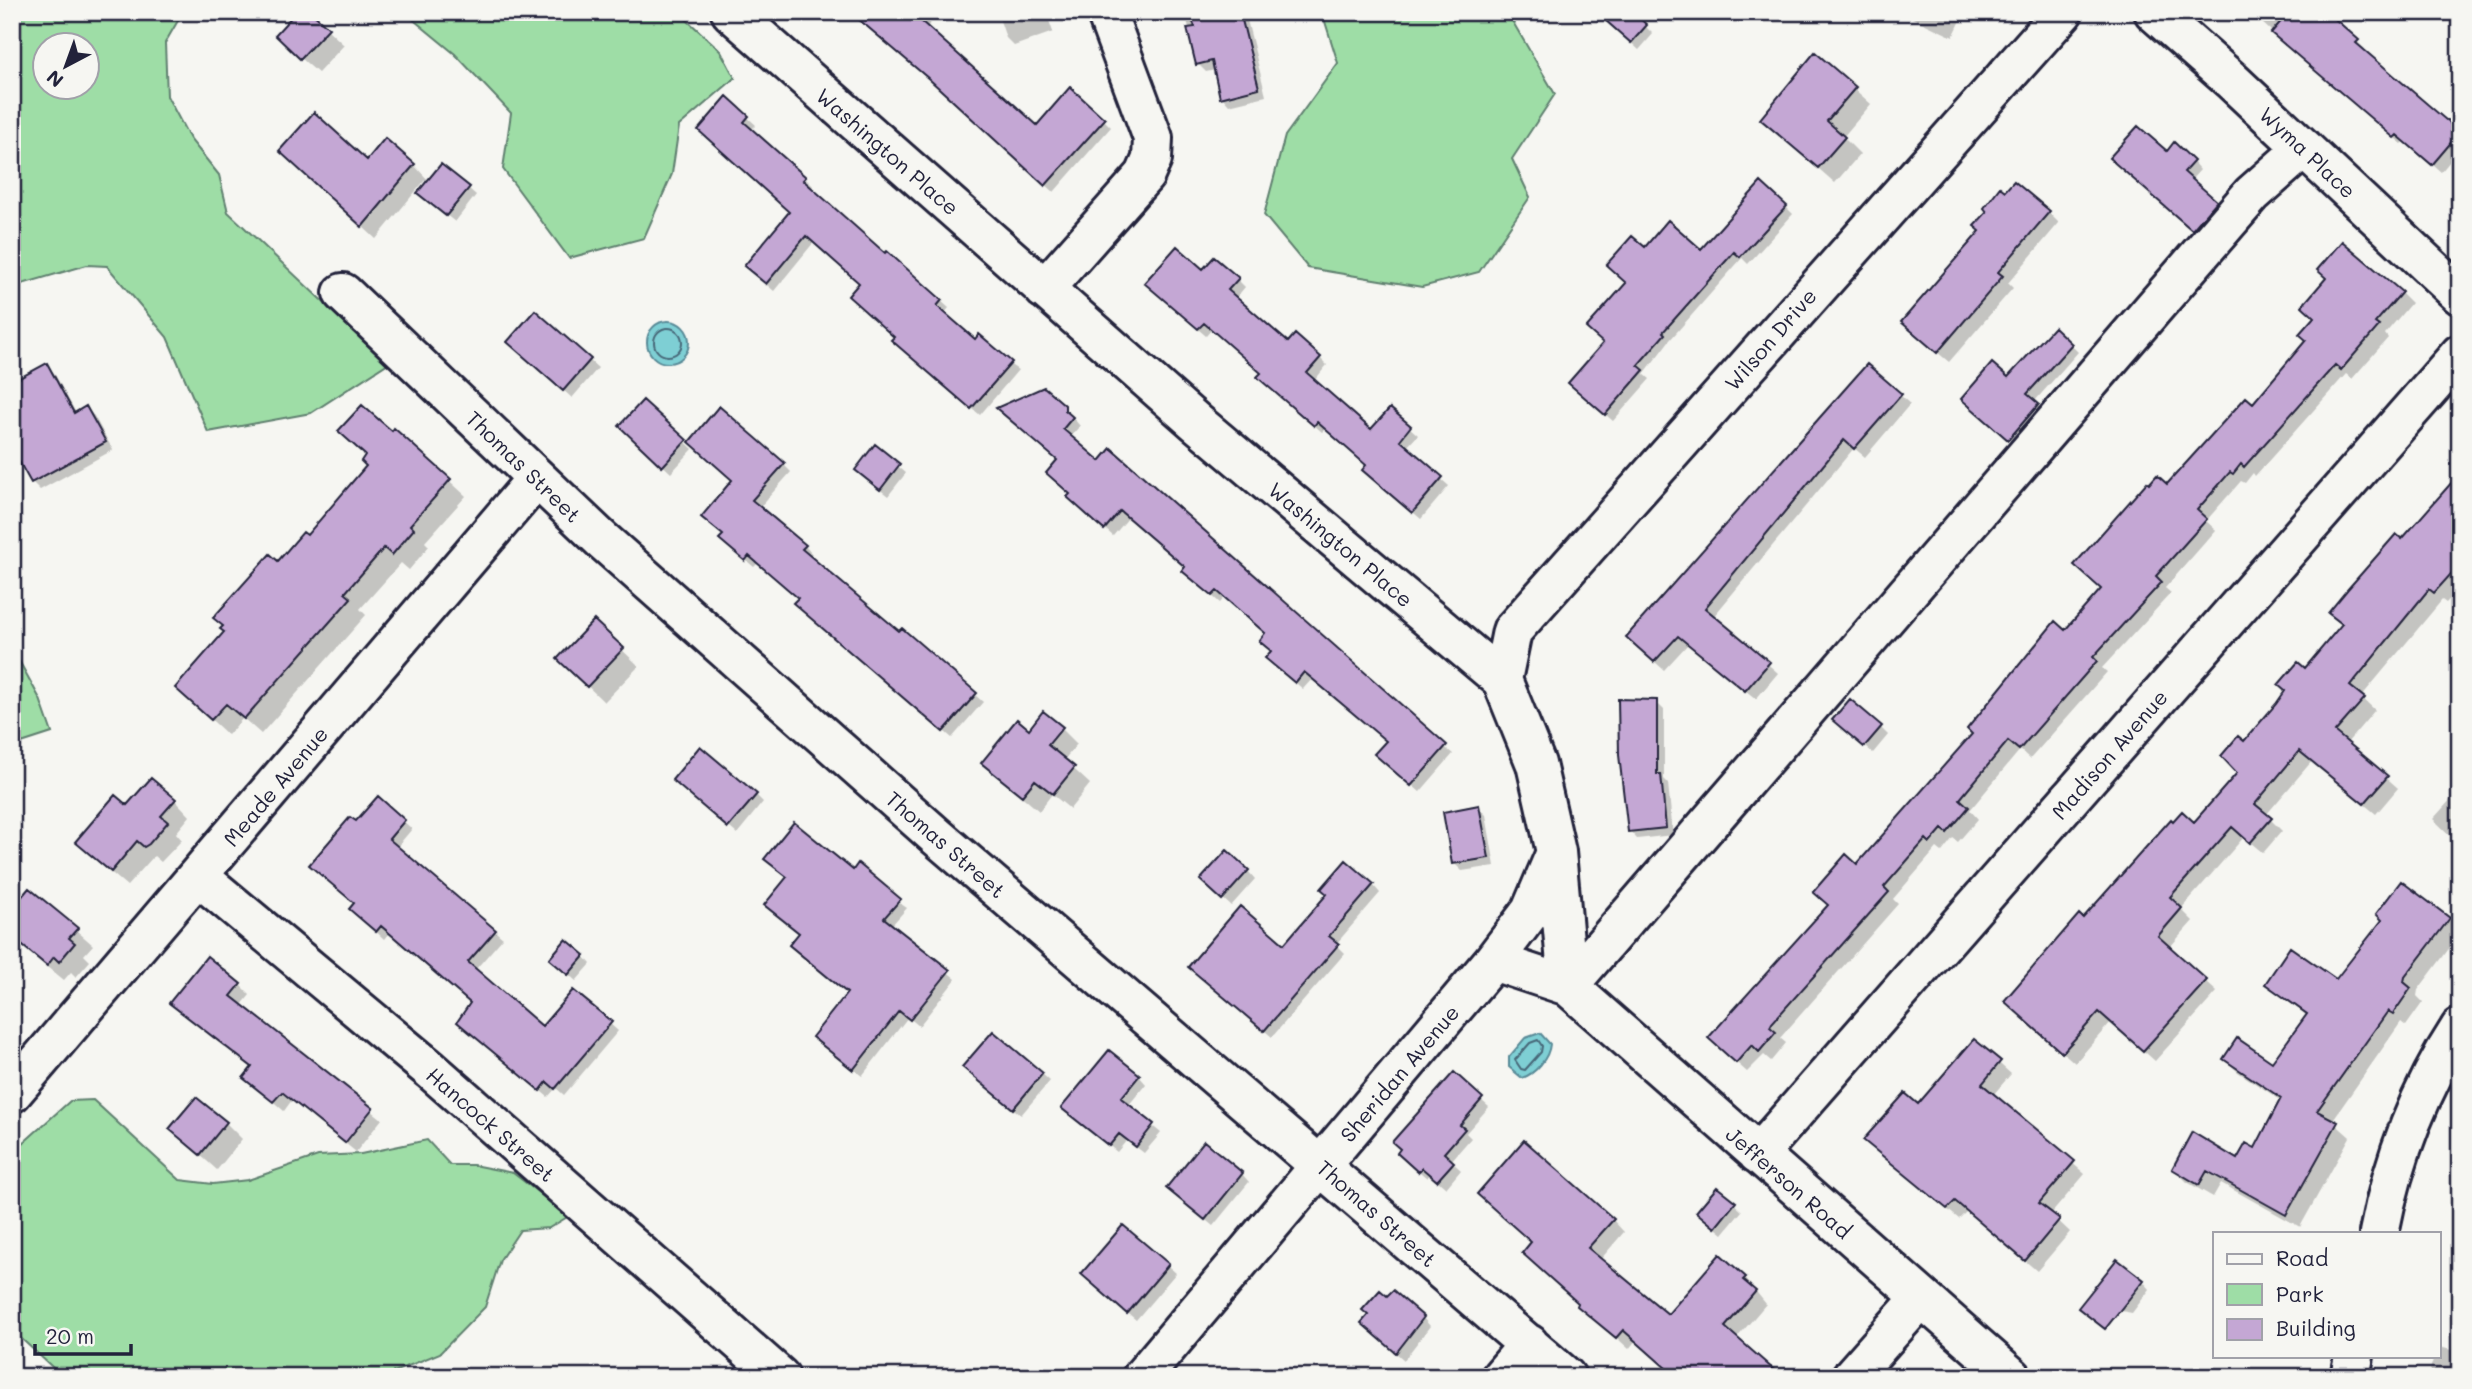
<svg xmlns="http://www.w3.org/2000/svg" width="2472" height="1389" viewBox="0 0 2472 1389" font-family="Mali,sans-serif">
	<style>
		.green { fill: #9edda6; stroke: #608070; stroke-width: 2; fill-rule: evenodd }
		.water { fill: #7ecfd4; stroke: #598a97; stroke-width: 2 }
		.shadow { fill: #0003 }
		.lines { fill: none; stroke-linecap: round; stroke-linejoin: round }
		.shore { stroke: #476778; stroke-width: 2 }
		.building { fill: #c4a7d4; stroke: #22223b; stroke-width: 2 }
		.minor-casing { stroke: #22223b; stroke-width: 44 }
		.minor { stroke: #f6f6f2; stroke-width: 38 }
		.labels { text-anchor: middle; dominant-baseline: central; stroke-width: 7; stroke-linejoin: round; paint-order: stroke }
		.street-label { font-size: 21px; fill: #22223b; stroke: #f6f6f2 }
	</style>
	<rect width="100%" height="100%" fill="#f6f6f2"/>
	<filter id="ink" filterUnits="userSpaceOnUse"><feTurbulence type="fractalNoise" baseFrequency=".0143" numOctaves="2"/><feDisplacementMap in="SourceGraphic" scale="14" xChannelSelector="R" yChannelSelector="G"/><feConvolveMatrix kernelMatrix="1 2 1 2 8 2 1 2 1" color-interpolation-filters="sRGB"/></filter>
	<g filter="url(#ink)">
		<path class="green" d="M 12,12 L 183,12 L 165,43 L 167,96 L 190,139 L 219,175 L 228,212 L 388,363 L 311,413 L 208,432 L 167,337 L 107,266 L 87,265 L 12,287 ZM 46,46 L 88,46 L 88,88 L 46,88 Z
			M 404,12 L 678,12 L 720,50 L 735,78 L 679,126 L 672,174 L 644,238 L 569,258 L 503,169 L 511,113 L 455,54 Z
			M 1322,12 L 1507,12 L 1555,94 L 1512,159 L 1530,197 L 1479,272 L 1422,287 L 1308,268 L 1264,215 L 1285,136 L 1338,63 Z
			M 12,648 L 40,699 L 52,733 L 12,746 Z
			M 93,1100 L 180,1180 L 213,1184 L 248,1180 L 318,1156 L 361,1154 L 427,1140 L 450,1165 L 473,1165 L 513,1173 L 569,1216 L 549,1228 L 520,1230 L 500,1260 L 485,1307 L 440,1353 L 384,1376 L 63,1377 L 12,1330 L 12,1153 L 70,1101 Z"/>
		<path class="water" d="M647 342a21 21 0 1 1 42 0a21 21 0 1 1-42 0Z
			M 1540,1033 L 1550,1044 C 1549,1058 1535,1074 1522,1078 L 1509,1067 L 1509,1057 L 1525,1038 Z"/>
		<path class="shadow" d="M 309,12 L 344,45 L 318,73 L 293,51 Z
			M 870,12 L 931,12 L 936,17 L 926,28 L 1037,127 L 1104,120 L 1111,127 L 1054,192 L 875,32 Z
			M 997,12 L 1046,12 L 1053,32 L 1014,46 L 1006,38 Z
			M 1185,12 L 1245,12 L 1266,96 L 1229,105 L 1222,97 L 1215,70 L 1206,72 L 1198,64 Z
			M 1631,12 L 1653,34 L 1639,50 L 1612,25 Z
			M 1900,12 L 1965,12 L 1953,37 Z
			M 2250,12 L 2325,12 L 2365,49 L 2363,51 L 2460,134 L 2460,149 L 2441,172 L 2405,141 L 2402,144 L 2333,87 Z
			M 1815,54 L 1871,104 L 1843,137 L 1860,154 L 1835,183 L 1762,119 Z
			M 727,99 L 756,125 L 751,130 L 805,178 L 813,186 L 810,189 L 941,301 L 949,308 L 944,314 L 975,341 L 1018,370 L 980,415 L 901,348 L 861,283 L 814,242 L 774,291 L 754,274 L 791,212 Z
			M 2167,153 L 2193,162 L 2200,170 L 2191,180 L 2223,210 L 2200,237 L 2119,166 Z
			M 367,163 L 414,165 L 429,181 L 468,188 L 476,195 L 455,222 L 427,200 L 425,180 L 376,239 L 295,164 Z
			M 1786,207 L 1793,214 L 1748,264 L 1742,258 L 1669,341 L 1644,374 L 1650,379 L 1613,421 L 1578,391 L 1605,343 L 1645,249 L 1701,252 Z
			M 1989,212 L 2048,212 L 2059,223 L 2008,283 L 2013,288 L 1949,362 L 1914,333 L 1982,232 Z
			M 1204,272 L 1237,279 L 1245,287 L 1235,299 L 1288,345 L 1320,358 L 1327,365 L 1314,381 L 1372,431 L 1390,410 L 1418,435 L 1406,448 L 1449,486 L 1421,519 L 1372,477 L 1368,465 L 1326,428 L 1322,432 L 1267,384 L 1263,373 L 1212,329 L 1206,336 L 1154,291 Z
			M 2401,293 L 2411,303 L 2385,334 L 2388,338 L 2352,379 L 2346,374 L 2255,476 L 2253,473 L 2245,483 L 2241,481 L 2206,521 L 2216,530 L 2165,588 L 2171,593 L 2102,668 L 2107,672 L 2030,759 L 2020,750 L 1970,810 L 1978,819 L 1958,842 L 1953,838 L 1942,852 L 1937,848 L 1893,899 L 1898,904 L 1780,1038 L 1786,1043 L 1771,1061 L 1764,1055 L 1747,1072 L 1721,1049 L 1857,866 L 2103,589 L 2167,487 L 2253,405 Z
			M 535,312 L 598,368 L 572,398 L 517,349 Z
			M 2071,345 L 2078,352 L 2034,402 L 2045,413 L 2016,446 L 1971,406 L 2008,380 Z
			M 47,365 L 54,373 L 76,413 L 86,408 L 94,416 L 113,450 L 40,490 L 32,482 Z
			M 1867,366 L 1910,404 L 1865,457 L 1854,448 L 1713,617 L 1778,673 L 1756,699 L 1688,644 L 1664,670 L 1637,646 Z
			M 643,402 L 693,449 L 671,473 L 621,426 Z
			M 1063,406 L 1080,426 L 1070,437 L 1453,754 L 1420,792 L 1384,761 L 1387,741 L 1313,678 L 1303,689 L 1275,666 L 1267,634 L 1225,597 L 1220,603 L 1192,578 L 1187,567 L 1129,517 L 1113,536 L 1077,505 L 1059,461 Z
			M 394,430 L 466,496 L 425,542 L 429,546 L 409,570 L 401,563 L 360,609 L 366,615 L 261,734 L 243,718 L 228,735 L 177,688 L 226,632 L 278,563 L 307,538 L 369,466 L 367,456 Z
			M 875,447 L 906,473 L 888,496 L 864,477 Z
			M 783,464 L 791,472 L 759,508 L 805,546 L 812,554 L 809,557 L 899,634 L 902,630 L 983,702 L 952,738 L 803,611 L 800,598 L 758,563 L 754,567 L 729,546 L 724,536 L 711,524 Z
			M 2460,476 L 2460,587 L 2446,603 L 2442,600 L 2361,697 L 2375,710 L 2347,743 L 2398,788 L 2376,814 L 2312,761 L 2266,815 L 2282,831 L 2263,853 L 2244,837 L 2181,909 L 2193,921 L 2169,948 L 2217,992 L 2155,1061 L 2111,1022 L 2075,1063 L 2017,1012 L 2083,920 L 2194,824 L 2239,773 L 2244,743 L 2343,625 L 2330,613 L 2402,542 Z
			M 594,623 L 639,666 L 604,702 L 576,675 Z
			M 1656,702 L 1664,710 L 1664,779 L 1668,783 L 1673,835 L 1637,839 L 1630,831 Z
			M 1842,727 L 1880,727 L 1888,735 L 1873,753 Z
			M 1061,728 L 1077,744 L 1064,760 L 1090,784 L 1070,809 L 1052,794 L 1039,811 L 983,763 L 1029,731 Z
			M 682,787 L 756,795 L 763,802 L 737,834 Z
			M 2453,797 L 2460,802 L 2460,845 L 2433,819 Z
			M 378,798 L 412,829 L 396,848 L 503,938 L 475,970 L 542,1029 L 574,992 L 618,1031 L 564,1095 L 556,1088 L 548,1097 L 467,1030 L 472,1004 L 390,932 L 384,939 L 359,916 L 356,904 L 356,824 Z
			M 175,800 L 190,816 L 176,833 L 182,840 L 161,862 L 154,856 L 127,886 L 94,858 L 127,808 Z
			M 1478,807 L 1486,815 L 1495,866 L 1462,871 L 1454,863 Z
			M 1248,871 L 1255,879 L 1231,906 L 1210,887 Z
			M 853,872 L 907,908 L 891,926 L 956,979 L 919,1026 L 908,1017 L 862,1076 L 822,1045 L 848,994 Z
			M 1373,885 L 1380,893 L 1336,944 L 1345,953 L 1272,1037 L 1197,974 L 1284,946 Z
			M 30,890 L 93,945 L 84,955 L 90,961 L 76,977 L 71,972 L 64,980 L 16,941 Z
			M 2449,919 L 2460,934 L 2418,990 L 2417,996 L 2423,1002 L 2406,1026 L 2401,1022 L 2332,1121 L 2350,1137 L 2300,1227 L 2221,1183 L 2213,1197 L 2187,1182 L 2174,1169 L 2238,1161 L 2255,1151 L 2282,1101 L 2238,1072 L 2225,1059 L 2273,1065 L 2307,1016 L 2267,983 L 2337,981 Z
			M 584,956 L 591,964 L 576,981 L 559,966 Z
			M 240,985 L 250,995 L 241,1006 L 382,1119 L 356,1152 L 292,1100 L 284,1111 L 246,1078 L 254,1068 L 181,1012 Z
			M 1974,1041 L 2011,1074 L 1993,1095 L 2085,1174 L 2051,1214 L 2070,1232 L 2037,1271 L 1967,1211 L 1959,1219 L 1877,1151 Z
			M 1042,1074 L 1050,1081 L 1021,1115 L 972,1075 Z
			M 1139,1076 L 1146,1084 L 1128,1106 L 1161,1133 L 1144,1153 L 1127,1140 L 1117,1152 L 1071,1115 Z
			M 1481,1100 L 1489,1107 L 1466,1133 L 1471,1138 L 1451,1161 L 1461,1170 L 1446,1188 L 1430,1174 L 1427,1178 L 1406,1160 Z
			M 226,1123 L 242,1139 L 217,1170 L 171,1129 Z
			M 1242,1174 L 1249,1182 L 1213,1226 L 1175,1195 Z
			M 1718,1189 L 1742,1211 L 1723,1234 L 1706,1220 Z
			M 1613,1220 L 1624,1232 L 1600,1260 L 1668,1316 L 1745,1278 L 1766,1304 L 1736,1339 L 1636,1340 L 1629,1349 L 1536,1264 Z
			M 1123,1228 L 1176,1273 L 1136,1320 L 1091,1282 Z
			M 2143,1281 L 2150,1289 L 2132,1313 L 2095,1306 Z
			M 1423,1318 L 1430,1326 L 1404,1360 L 1371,1331 Z
			M 2439,1347 L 2460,1352 L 2460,1377 L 2428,1377 L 2434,1356 L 2439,1356 Z
			M 2189,1367 L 2204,1377 L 2183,1377 Z"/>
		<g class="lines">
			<path class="shore" d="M654 342a14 14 0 1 1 28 0a14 14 0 1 1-28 0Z
				M 1538,1040 L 1542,1046 L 1541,1052 L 1525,1070 L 1521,1069 L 1515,1060 L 1530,1043 Z"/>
		</g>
		<path class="building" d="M 296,12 L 311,12 L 329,28 L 300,59 L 275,35 Z
			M 850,12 L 911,12 L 1037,125 L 1070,87 L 1105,119 L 1045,186 L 929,79 Z
			M 1189,12 L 1240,12 L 1259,88 L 1220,98 L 1212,61 L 1196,65 L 1187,28 L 1195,27 Z
			M 1596,12 L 1633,12 L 1647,25 L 1631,43 Z
			M 2289,12 L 2327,12 L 2359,40 L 2356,43 L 2460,132 L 2432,165 L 2397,135 L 2394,138 L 2271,33 Z
			M 1815,52 L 1856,87 L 1827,121 L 1845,137 L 1818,168 L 1760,119 Z
			M 727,96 L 749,116 L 744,122 L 806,177 L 803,180 L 885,253 L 887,251 L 942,300 L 937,306 L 975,339 L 979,334 L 1012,362 L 971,409 L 891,340 L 894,337 L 848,296 L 859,283 L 806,236 L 766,284 L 744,266 L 789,212 L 698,130 Z
			M 314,112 L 367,160 L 385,138 L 415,164 L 362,227 L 279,151 Z
			M 2138,126 L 2167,151 L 2174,142 L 2194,161 L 2184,172 L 2217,201 L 2192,230 L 2109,158 Z
			M 441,164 L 470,187 L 446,216 L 417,193 Z
			M 2014,181 L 2050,211 L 1998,272 L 2003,276 L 1937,353 L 1901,322 L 1980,231 L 1974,226 L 1987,212 L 1984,208 L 2000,187 L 2005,191 Z
			M 1761,182 L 1787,206 L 1740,257 L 1734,252 L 1663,332 L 1665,334 L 1638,365 L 1644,370 L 1605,415 L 1568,383 L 1603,343 L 1586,328 L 1626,283 L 1606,265 L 1632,236 L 1645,247 L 1668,220 L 1701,249 Z
			M 2342,241 L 2402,292 L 2375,323 L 2379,326 L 2341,370 L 2335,365 L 2244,467 L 2241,464 L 2233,474 L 2230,472 L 2197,510 L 2207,519 L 2156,576 L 2162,582 L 2093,657 L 2097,661 L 2019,750 L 2008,741 L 1960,799 L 1969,807 L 1947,833 L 1942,829 L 1930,843 L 1926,839 L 1884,887 L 1889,892 L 1772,1023 L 1770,1027 L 1776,1032 L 1759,1052 L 1752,1045 L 1736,1063 L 1708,1038 L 1828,905 L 1813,892 L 1846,854 L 1857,864 L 1972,734 L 1967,729 L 2055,621 L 2065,630 L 2101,589 L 2074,565 L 2147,482 L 2149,484 L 2157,475 L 2167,484 L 2246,397 L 2253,403 L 2306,340 L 2299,334 L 2314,317 L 2302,306 L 2326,278 L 2317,270 Z
			M 1177,246 L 1203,269 L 1214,257 L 1239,278 L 1228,290 L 1288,342 L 1295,334 L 1321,357 L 1307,373 L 1371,429 L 1390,408 L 1411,426 L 1400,440 L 1443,477 L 1412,513 L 1362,470 L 1366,465 L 1317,422 L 1314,426 L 1257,377 L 1261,373 L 1204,323 L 1198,329 L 1144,283 Z
			M 535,310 L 591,359 L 563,391 L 507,342 Z
			M 2054,327 L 2072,344 L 2027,394 L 2039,404 L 2008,440 L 1961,399 L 1992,363 L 2008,377 Z
			M 47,363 L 74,413 L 86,406 L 106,442 L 31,483 L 12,449 L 12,382 Z
			M 1867,364 L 1902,394 L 1854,449 L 1844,440 L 1705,608 L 1770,662 L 1745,691 L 1678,636 L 1654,662 L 1626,637 Z
			M 1044,387 L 1065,405 L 1065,410 L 1073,417 L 1063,429 L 1100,461 L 1111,448 L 1447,745 L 1411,786 L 1374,754 L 1386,741 L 1304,672 L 1295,683 L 1265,658 L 1271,651 L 1259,641 L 1265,633 L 1217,591 L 1212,596 L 1182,571 L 1185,567 L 1120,511 L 1104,530 L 1067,497 L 1070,494 L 1046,473 L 1057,460 L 996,408 Z
			M 643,400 L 687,440 L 662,467 L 619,426 Z
			M 362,405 L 392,431 L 394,428 L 451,479 L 410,525 L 414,529 L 392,555 L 384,548 L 345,593 L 351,598 L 244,719 L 226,704 L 211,720 L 175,688 L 224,632 L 220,629 L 223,626 L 213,618 L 270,554 L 278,561 L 303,532 L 307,535 L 366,466 L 361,461 L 365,455 L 338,431 Z
			M 719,406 L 785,463 L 752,500 L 806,545 L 802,549 L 899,631 L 902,628 L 977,693 L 943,732 L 793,603 L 798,598 L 749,556 L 745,561 L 719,539 L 723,535 L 701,517 L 732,480 L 689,442 Z
			M 875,444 L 900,464 L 880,490 L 855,470 Z
			M 2460,473 L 2460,564 L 2434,593 L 2429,589 L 2350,686 L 2365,698 L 2335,732 L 2388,776 L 2364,804 L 2299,751 L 2255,804 L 2272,818 L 2250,843 L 2232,827 L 2170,897 L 2182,908 L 2158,936 L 2207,980 L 2143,1051 L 2099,1012 L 2062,1053 L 2004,1001 L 2079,914 L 2083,918 L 2171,819 L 2173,821 L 2182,811 L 2194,822 L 2237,773 L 2221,756 L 2238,736 L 2244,741 L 2276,704 L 2285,691 L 2278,685 L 2298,662 L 2305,668 L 2342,624 L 2328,613 L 2347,590 L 2396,534 L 2402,539 Z
			M 594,620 L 624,648 L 587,687 L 557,659 Z
			M 1618,699 L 1657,700 L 1657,774 L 1661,774 L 1666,828 L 1628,832 L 1619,755 Z
			M 1850,699 L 1882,726 L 1864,747 L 1832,720 Z
			M 1043,711 L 1063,727 L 1048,745 L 1075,767 L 1053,794 L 1035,780 L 1022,796 L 981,763 L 1017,719 L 1029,729 Z
			M 700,746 L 757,794 L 728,828 L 672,780 Z
			M 151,778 L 176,799 L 161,816 L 168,822 L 149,844 L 144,847 L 137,841 L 111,872 L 75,842 L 115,795 L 127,805 Z
			M 378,796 L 405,820 L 389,839 L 496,930 L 468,962 L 542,1026 L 573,990 L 612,1022 L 555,1089 L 547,1082 L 540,1091 L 457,1022 L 470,1003 L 381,926 L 376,932 L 349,909 L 354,903 L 309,865 L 350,817 L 356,821 Z
			M 1479,805 L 1489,858 L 1452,864 L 1443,812 Z
			M 794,822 L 853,870 L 858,863 L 901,899 L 884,918 L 950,970 L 910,1020 L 899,1011 L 853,1070 L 812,1037 L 847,993 L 789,945 L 799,933 L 764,905 L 787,877 L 764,859 Z
			M 1227,850 L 1249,870 L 1222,900 L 1200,880 Z
			M 1346,860 L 1374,884 L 1329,936 L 1339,944 L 1264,1031 L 1188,967 L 1240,906 L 1284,944 L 1327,894 L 1321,889 Z
			M 2401,881 L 2450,918 L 2405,977 L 2404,982 L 2411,988 L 2393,1014 L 2388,1011 L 2317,1111 L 2338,1122 L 2286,1215 L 2207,1171 L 2199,1185 L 2172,1169 L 2192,1132 L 2237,1159 L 2246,1143 L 2255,1148 L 2281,1098 L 2223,1059 L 2237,1038 L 2272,1062 L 2307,1014 L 2265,984 L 2290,947 L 2336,979 L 2382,920 L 2376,914 Z
			M 29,888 L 78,928 L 69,938 L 75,943 L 59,962 L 54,957 L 47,966 L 12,937 L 12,908 Z
			M 566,939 L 585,955 L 568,975 L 549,959 Z
			M 207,956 L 241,984 L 231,996 L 373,1108 L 345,1143 L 282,1092 L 273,1102 L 243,1078 L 252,1067 L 169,1003 Z
			M 993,1031 L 1043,1073 L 1013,1109 L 962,1067 Z
			M 1974,1039 L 2001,1061 L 1982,1084 L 2075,1161 L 2039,1203 L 2060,1219 L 2025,1261 L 1955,1201 L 1947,1209 L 1863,1140 L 1905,1093 L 1918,1104 Z
			M 1109,1050 L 1140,1075 L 1121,1098 L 1154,1124 L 1136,1147 L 1119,1134 L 1109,1146 L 1061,1108 Z
			M 1454,1072 L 1483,1098 L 1460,1125 L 1465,1129 L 1444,1153 L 1454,1162 L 1437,1181 L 1422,1168 L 1418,1172 L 1397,1153 L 1400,1149 L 1392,1142 Z
			M 196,1097 L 227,1122 L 200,1155 L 169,1129 Z
			M 1524,1140 L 1614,1219 L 1588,1248 L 1668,1314 L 1720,1254 L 1746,1277 L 1743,1280 L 1756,1291 L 1725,1327 L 1782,1377 L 1676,1377 L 1623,1330 L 1616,1338 L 1577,1306 L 1578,1303 L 1522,1253 L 1531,1242 L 1477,1194 Z
			M 1204,1141 L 1243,1173 L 1205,1220 L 1166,1188 Z
			M 1717,1187 L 1736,1202 L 1715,1228 L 1696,1212 Z
			M 1123,1225 L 1169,1264 L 1127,1314 L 1081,1274 Z
			M 2117,1259 L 2144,1280 L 2105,1329 L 2078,1308 Z
			M 1380,1290 L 1387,1296 L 1393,1290 L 1424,1317 L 1396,1353 L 1361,1323 L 1368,1315 L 1362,1310 Z"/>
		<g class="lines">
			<defs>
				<path id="minor" d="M 731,12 L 1197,423 L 1502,680 L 1536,764 L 1556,852 L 1568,986
					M 2154,12 L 2231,80 L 2460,295
					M 1044,289 L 1145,175 L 1152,159 L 1153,138 L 1106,12
					M 343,293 L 601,539 L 936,836 L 1566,1377
					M 1502,680 L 1512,631 L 2063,12
					M 198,876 L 431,1070 L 780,1377
					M 1493,961 L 1568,986 L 2012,1377
					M 1568,986 L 2252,194 L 2304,148
					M 12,1093 L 536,479
					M 1758,1154 L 2460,354
					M 2379,1233 C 2393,1160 2419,1091 2460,1028
					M 1142,1377 L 1493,961 L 1531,911 L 1554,857
					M 1501,1377 L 1529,1344
					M 1851,1377 L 1921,1298
					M 2350,1377 L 2354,1356"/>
			</defs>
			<use href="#minor" class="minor-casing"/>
			<use href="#minor" class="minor"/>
		</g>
	</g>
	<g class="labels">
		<g class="street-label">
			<text transform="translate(888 151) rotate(41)">Washington Place</text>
			<text transform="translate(2308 152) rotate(43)">Wyma Place</text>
			<text transform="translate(1770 339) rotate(-49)">Wilson Drive</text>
			<text transform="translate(524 466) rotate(44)">Thomas Street</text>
			<text transform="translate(1341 544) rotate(40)">Washington Place</text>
			<text transform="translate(2109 754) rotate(-49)">Madison Avenue</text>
			<text transform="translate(275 786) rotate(-50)">Meade Avenue</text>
			<text transform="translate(946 844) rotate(41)">Thomas Street</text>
			<text transform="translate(1399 1073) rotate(-50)">Sheridan Avenue</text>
			<text transform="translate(491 1124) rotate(41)">Hancock Street</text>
			<text transform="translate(1789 1182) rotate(41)">Jefferson Road</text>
			<text transform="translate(1377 1213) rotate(41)">Thomas Street</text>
		</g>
	</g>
	<rect width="2472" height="1389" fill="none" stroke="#f6f6f2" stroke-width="42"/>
	<rect x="21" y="21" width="2430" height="1347" fill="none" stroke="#22223b" stroke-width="2.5" filter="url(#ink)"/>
	<rect x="2213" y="1232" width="228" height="126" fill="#f6f6f2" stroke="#a1a1a9" stroke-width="2"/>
	<rect x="2227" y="1254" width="35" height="10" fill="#f6f6f2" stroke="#a1a1a9" stroke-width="2"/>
	<text x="2276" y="1266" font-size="21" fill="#22223b">Road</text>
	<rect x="2227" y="1284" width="35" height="21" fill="#9edda6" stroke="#a1a1a9" stroke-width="2"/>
	<text x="2276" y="1302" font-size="21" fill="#22223b">Park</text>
	<rect x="2227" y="1319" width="35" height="21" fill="#c4a7d4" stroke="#a1a1a9" stroke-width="2"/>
	<text x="2276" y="1336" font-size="21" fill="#22223b">Building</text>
	<g transform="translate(66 66) rotate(221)"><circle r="33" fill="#f6f6f2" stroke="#a1a1a9" stroke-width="2"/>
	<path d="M0-5L12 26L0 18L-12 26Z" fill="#22223b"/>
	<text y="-10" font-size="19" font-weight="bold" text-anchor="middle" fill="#22223b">N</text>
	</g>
	<path d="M35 1344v10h96v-10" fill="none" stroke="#22223b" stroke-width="3.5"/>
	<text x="46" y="1344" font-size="21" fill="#22223b" stroke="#f6f6f2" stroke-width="5" paint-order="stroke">20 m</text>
</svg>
